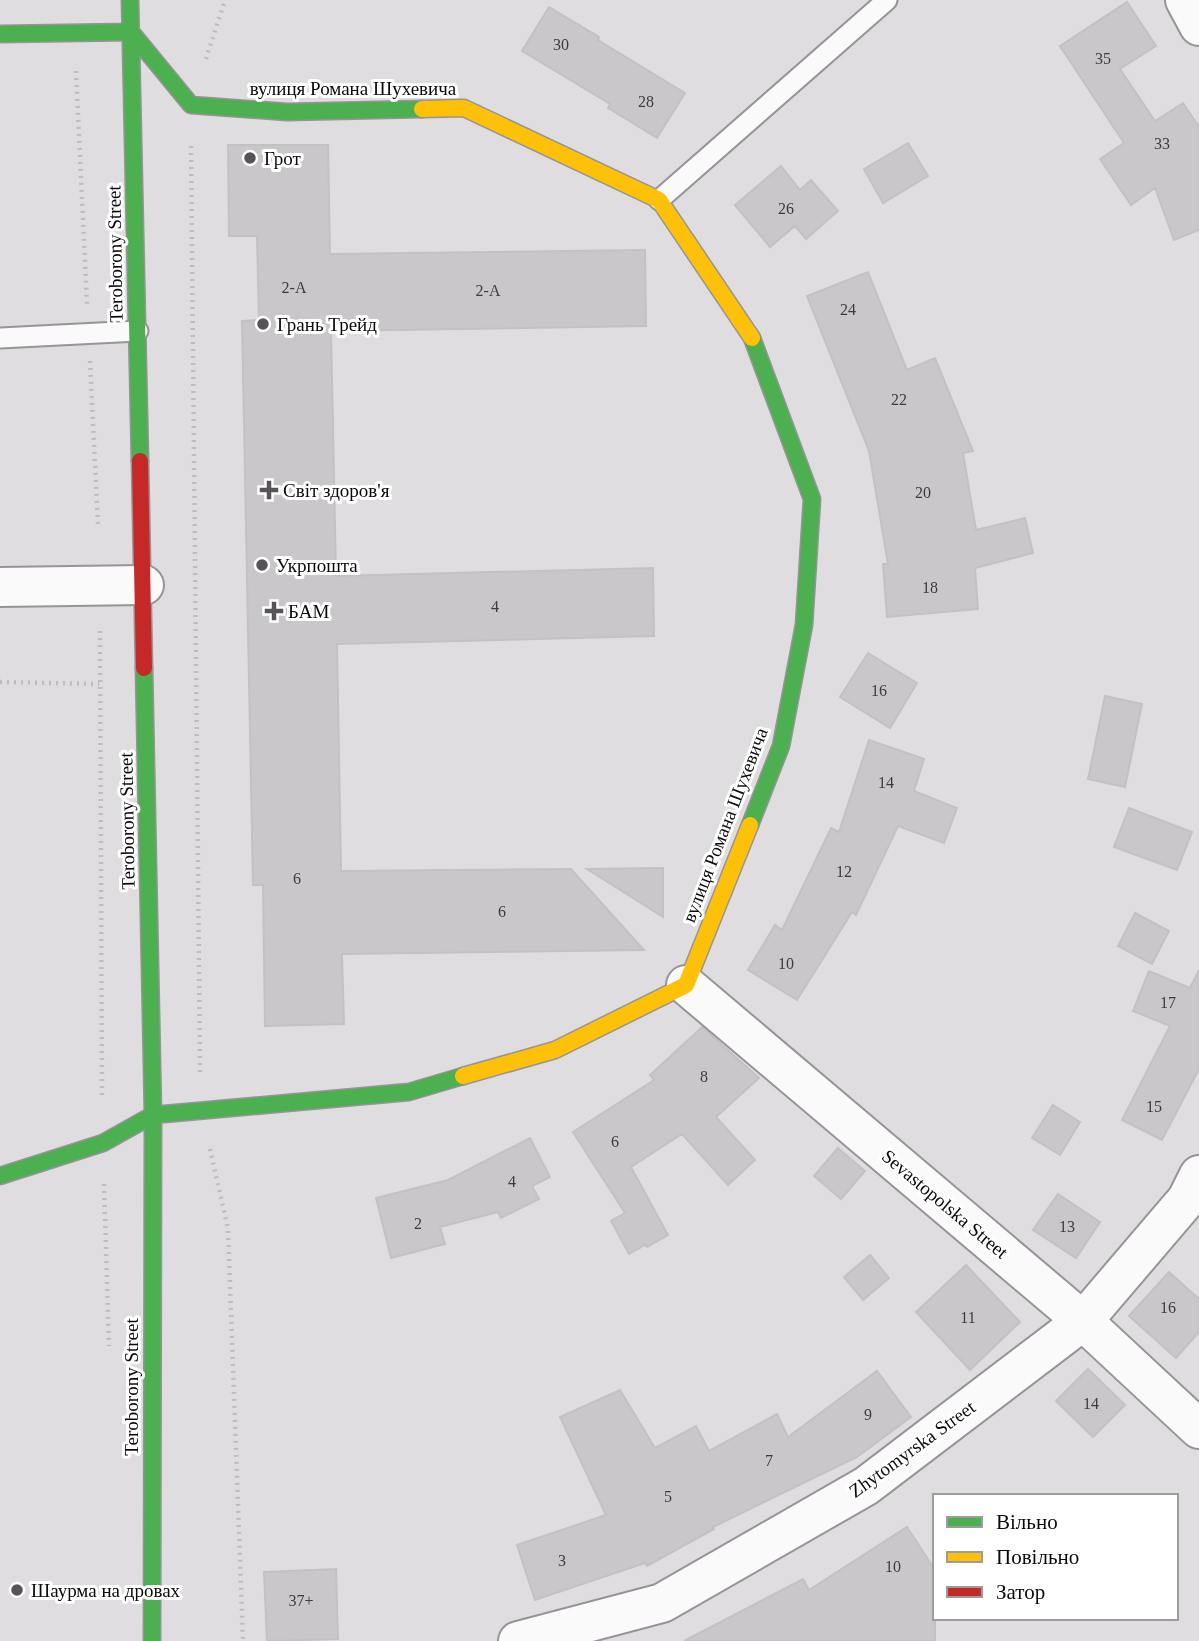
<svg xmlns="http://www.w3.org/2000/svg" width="1199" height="1641" viewBox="0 0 1199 1641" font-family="'Times New Roman',serif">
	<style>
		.building { fill: #c9c7c9; stroke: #c3c1c3; stroke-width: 2 }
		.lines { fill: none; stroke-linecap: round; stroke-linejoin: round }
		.lane-casing { stroke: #969497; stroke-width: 23 }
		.street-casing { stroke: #969497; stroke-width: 42 }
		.fast-casing { stroke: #969497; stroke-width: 19 }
		.slow-casing { stroke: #969497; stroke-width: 19 }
		.jam-casing { stroke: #969497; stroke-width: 19 }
		.path { stroke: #bebdbe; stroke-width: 4.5; stroke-dasharray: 2 5; stroke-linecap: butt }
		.lane { stroke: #fafafa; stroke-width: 19 }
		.street { stroke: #fafafa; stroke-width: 38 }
		.fast { stroke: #4caf50; stroke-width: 16 }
		.slow { stroke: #ffc107; stroke-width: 16 }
		.jam { stroke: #c62828; stroke-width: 16 }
		.poi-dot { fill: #565457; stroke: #fff; stroke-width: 2.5 }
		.labels { text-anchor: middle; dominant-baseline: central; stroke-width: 6; stroke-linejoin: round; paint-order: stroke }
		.number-label { font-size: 16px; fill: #3d3c3d }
		.street-label { font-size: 19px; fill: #0c0b0c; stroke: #fff }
		.poi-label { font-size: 19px; fill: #0c0b0c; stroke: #fff; text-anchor: start }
	</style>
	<rect width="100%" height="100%" fill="#e0dde1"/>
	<path class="building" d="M 1127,2 L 1156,46 L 1120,69 L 1155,121 L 1183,103 L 1199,127 L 1199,230 L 1174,240 L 1155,188 L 1131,205 L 1100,159 L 1124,143 L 1060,46 Z
		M 549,7 L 599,37 L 598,40 L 685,93 L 657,138 L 608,108 L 610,104 L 522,51 Z
		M 908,143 L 928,176 L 883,203 L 864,169 Z
		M 228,145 L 328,145 L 330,254 L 645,250 L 646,326 L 331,331 L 336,576 L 653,568 L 654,636 L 337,644 L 341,871 L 571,869 L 644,950 L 342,954 L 344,1024 L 265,1026 L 263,885 L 253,885 L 242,321 L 259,320 L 257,236 L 229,236 Z
		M 781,166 L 800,190 L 811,180 L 838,211 L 806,239 L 795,226 L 770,247 L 735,205 Z
		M 868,272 L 907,370 L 935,358 L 973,451 L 963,453 L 976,530 L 1025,518 L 1033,553 L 975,568 L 978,609 L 887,617 L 883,564 L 888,564 L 869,451 L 807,296 Z
		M 868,653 L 917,683 L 890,728 L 840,697 Z
		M 1105,696 L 1142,704 L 1125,787 L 1088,779 Z
		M 869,740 L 924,759 L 914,791 L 957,808 L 944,843 L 898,826 L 856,915 L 852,912 L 797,1000 L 748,970 L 775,925 L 782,930 L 831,828 L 839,832 Z
		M 1129,808 L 1192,832 L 1177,870 L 1114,847 Z
		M 663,868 L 663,917 L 587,869 Z
		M 1135,913 L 1169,931 L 1152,964 L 1118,946 Z
		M 1199,970 L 1199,1069 L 1162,1140 L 1122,1120 L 1170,1026 L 1133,1011 L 1149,971 L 1190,988 Z
		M 702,1027 L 759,1078 L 716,1117 L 755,1160 L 728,1185 L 682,1134 L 631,1167 L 668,1235 L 647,1247 L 645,1245 L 629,1254 L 611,1221 L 625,1213 L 573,1132 L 654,1080 L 650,1075 Z
		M 1053,1105 L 1080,1122 L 1060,1155 L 1032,1138 Z
		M 530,1138 L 550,1177 L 532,1186 L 539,1199 L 501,1218 L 498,1212 L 440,1227 L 445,1244 L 391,1258 L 376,1198 L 448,1180 Z
		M 838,1148 L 865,1171 L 841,1199 L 814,1176 Z
		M 1058,1194 L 1100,1222 L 1076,1258 L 1033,1230 Z
		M 870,1255 L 889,1278 L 863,1300 L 844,1277 Z
		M 966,1265 L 1020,1322 L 970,1370 L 916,1312 Z
		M 1169,1272 L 1199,1299 L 1199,1332 L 1176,1358 L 1129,1316 Z
		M 1088,1369 L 1125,1405 L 1093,1437 L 1056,1401 Z
		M 877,1371 L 911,1417 L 857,1457 L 713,1527 L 714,1529 L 647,1566 L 645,1563 L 535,1600 L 517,1545 L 606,1515 L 560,1417 L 620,1390 L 655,1448 L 696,1426 L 709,1451 L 777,1414 L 788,1437 Z
		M 907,1527 L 935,1570 L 935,1641 L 684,1641 L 803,1579 L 809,1590 Z
		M 336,1569 L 338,1639 L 267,1641 L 264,1572 Z"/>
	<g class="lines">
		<defs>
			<path id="lane" d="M 659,200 L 887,0
				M 0,338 L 138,331"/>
			<path id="street" d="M 1185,0 L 1199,26
				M 0,587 L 144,585
				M 686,985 L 1083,1321 L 1199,1429
				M 518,1641 L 662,1603 L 866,1486 L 1083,1321 L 1187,1199 L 1199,1175"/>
			<path id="fast" d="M 130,0 L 140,461
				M 0,34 L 131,32 L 191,105 L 287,112 L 422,109
				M 144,668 L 153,1115 L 152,1641
				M 750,825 L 781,746 L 804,625 L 812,499 L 752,338
				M 0,1176 L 103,1143 L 153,1115 L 409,1092 L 463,1076"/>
			<path id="slow" d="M 422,109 L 464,108 L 659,200 L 752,338
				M 463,1076 L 555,1050 L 686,985 L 750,825"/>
			<path id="jam" d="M 140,461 L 144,668"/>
		</defs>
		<use href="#lane" class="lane-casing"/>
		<use href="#street" class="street-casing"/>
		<use href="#fast" class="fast-casing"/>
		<use href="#slow" class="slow-casing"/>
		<use href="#jam" class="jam-casing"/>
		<path class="path" d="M 206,59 L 225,0
			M 76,71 L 87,304
			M 191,146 L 200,1072
			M 90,361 L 98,524
			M 100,631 L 102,1098
			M 0,682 L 99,684
			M 210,1149 L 228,1229 L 243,1641
			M 104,1184 L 109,1346"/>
		<use href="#lane" class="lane"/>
		<use href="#street" class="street"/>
		<use href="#fast" class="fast"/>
		<use href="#slow" class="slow"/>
		<use href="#jam" class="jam"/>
	</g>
	<g class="poi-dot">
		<circle cx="250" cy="158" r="7"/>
		<circle cx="263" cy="324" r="7"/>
		<path d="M265.5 479.5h7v7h7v7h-7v7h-7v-7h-7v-7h7z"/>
		<circle cx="262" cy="565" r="7"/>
		<path d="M270.5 600.5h7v7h7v7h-7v7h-7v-7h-7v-7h7z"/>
		<circle cx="17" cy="1590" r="7"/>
	</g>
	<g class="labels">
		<g class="number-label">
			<text x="561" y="44">30</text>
			<text x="1103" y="58">35</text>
			<text x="646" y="101">28</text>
			<text x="1162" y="143">33</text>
			<text x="786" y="208">26</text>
			<text x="294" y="287">2-А</text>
			<text x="488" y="290">2-А</text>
			<text x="848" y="309">24</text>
			<text x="899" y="399">22</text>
			<text x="923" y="492">20</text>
			<text x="930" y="587">18</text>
			<text x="495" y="606">4</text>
			<text x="879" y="690">16</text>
			<text x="886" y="782">14</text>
			<text x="844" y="871">12</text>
			<text x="297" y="878">6</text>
			<text x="502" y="911">6</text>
			<text x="786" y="963">10</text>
			<text x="1168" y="1002">17</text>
			<text x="704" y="1076">8</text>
			<text x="1154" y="1106">15</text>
			<text x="615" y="1141">6</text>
			<text x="512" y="1181">4</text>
			<text x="418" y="1223">2</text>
			<text x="1067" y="1226">13</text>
			<text x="1168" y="1307">16</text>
			<text x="968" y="1317">11</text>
			<text x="1091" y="1403">14</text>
			<text x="868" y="1414">9</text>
			<text x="769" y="1460">7</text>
			<text x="668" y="1496">5</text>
			<text x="562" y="1560">3</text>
			<text x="893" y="1566">10</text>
			<text x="301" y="1600">37+</text>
		</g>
		<g class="street-label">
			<text x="353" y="88">вулиця Романа Шухевича</text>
			<text transform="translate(115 254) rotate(-91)">Teroborony Street</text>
			<text transform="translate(127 821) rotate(-91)">Teroborony Street</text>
			<text transform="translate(725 825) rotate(-69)">вулиця Романа Шухевича</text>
			<text transform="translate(945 1204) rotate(40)">Sevastopolska Street</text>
			<text transform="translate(131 1387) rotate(-90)">Teroborony Street</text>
			<text transform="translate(912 1449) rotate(-36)">Zhytomyrska Street</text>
		</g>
		<g class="poi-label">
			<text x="264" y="158">Грот</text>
			<text x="277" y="324">Грань Трейд</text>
			<text x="283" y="490">Світ здоров'я</text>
			<text x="276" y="565">Укрпошта</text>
			<text x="288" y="611">БАМ</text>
			<text x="31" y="1590">Шаурма на дровах</text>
		</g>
	</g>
	<rect x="933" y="1494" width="245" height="126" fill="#ffffff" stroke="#9e9d9e" stroke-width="2"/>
	<rect x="947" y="1517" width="35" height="10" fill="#4caf50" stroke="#9e9d9e" stroke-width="2"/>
	<text x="996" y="1529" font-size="21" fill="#0c0b0c">Вільно</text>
	<rect x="947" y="1552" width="35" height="10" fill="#ffc107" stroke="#9e9d9e" stroke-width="2"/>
	<text x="996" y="1564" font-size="21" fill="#0c0b0c">Повільно</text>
	<rect x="947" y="1587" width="35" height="10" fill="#c62828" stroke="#9e9d9e" stroke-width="2"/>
	<text x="996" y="1599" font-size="21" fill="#0c0b0c">Затор</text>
</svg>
